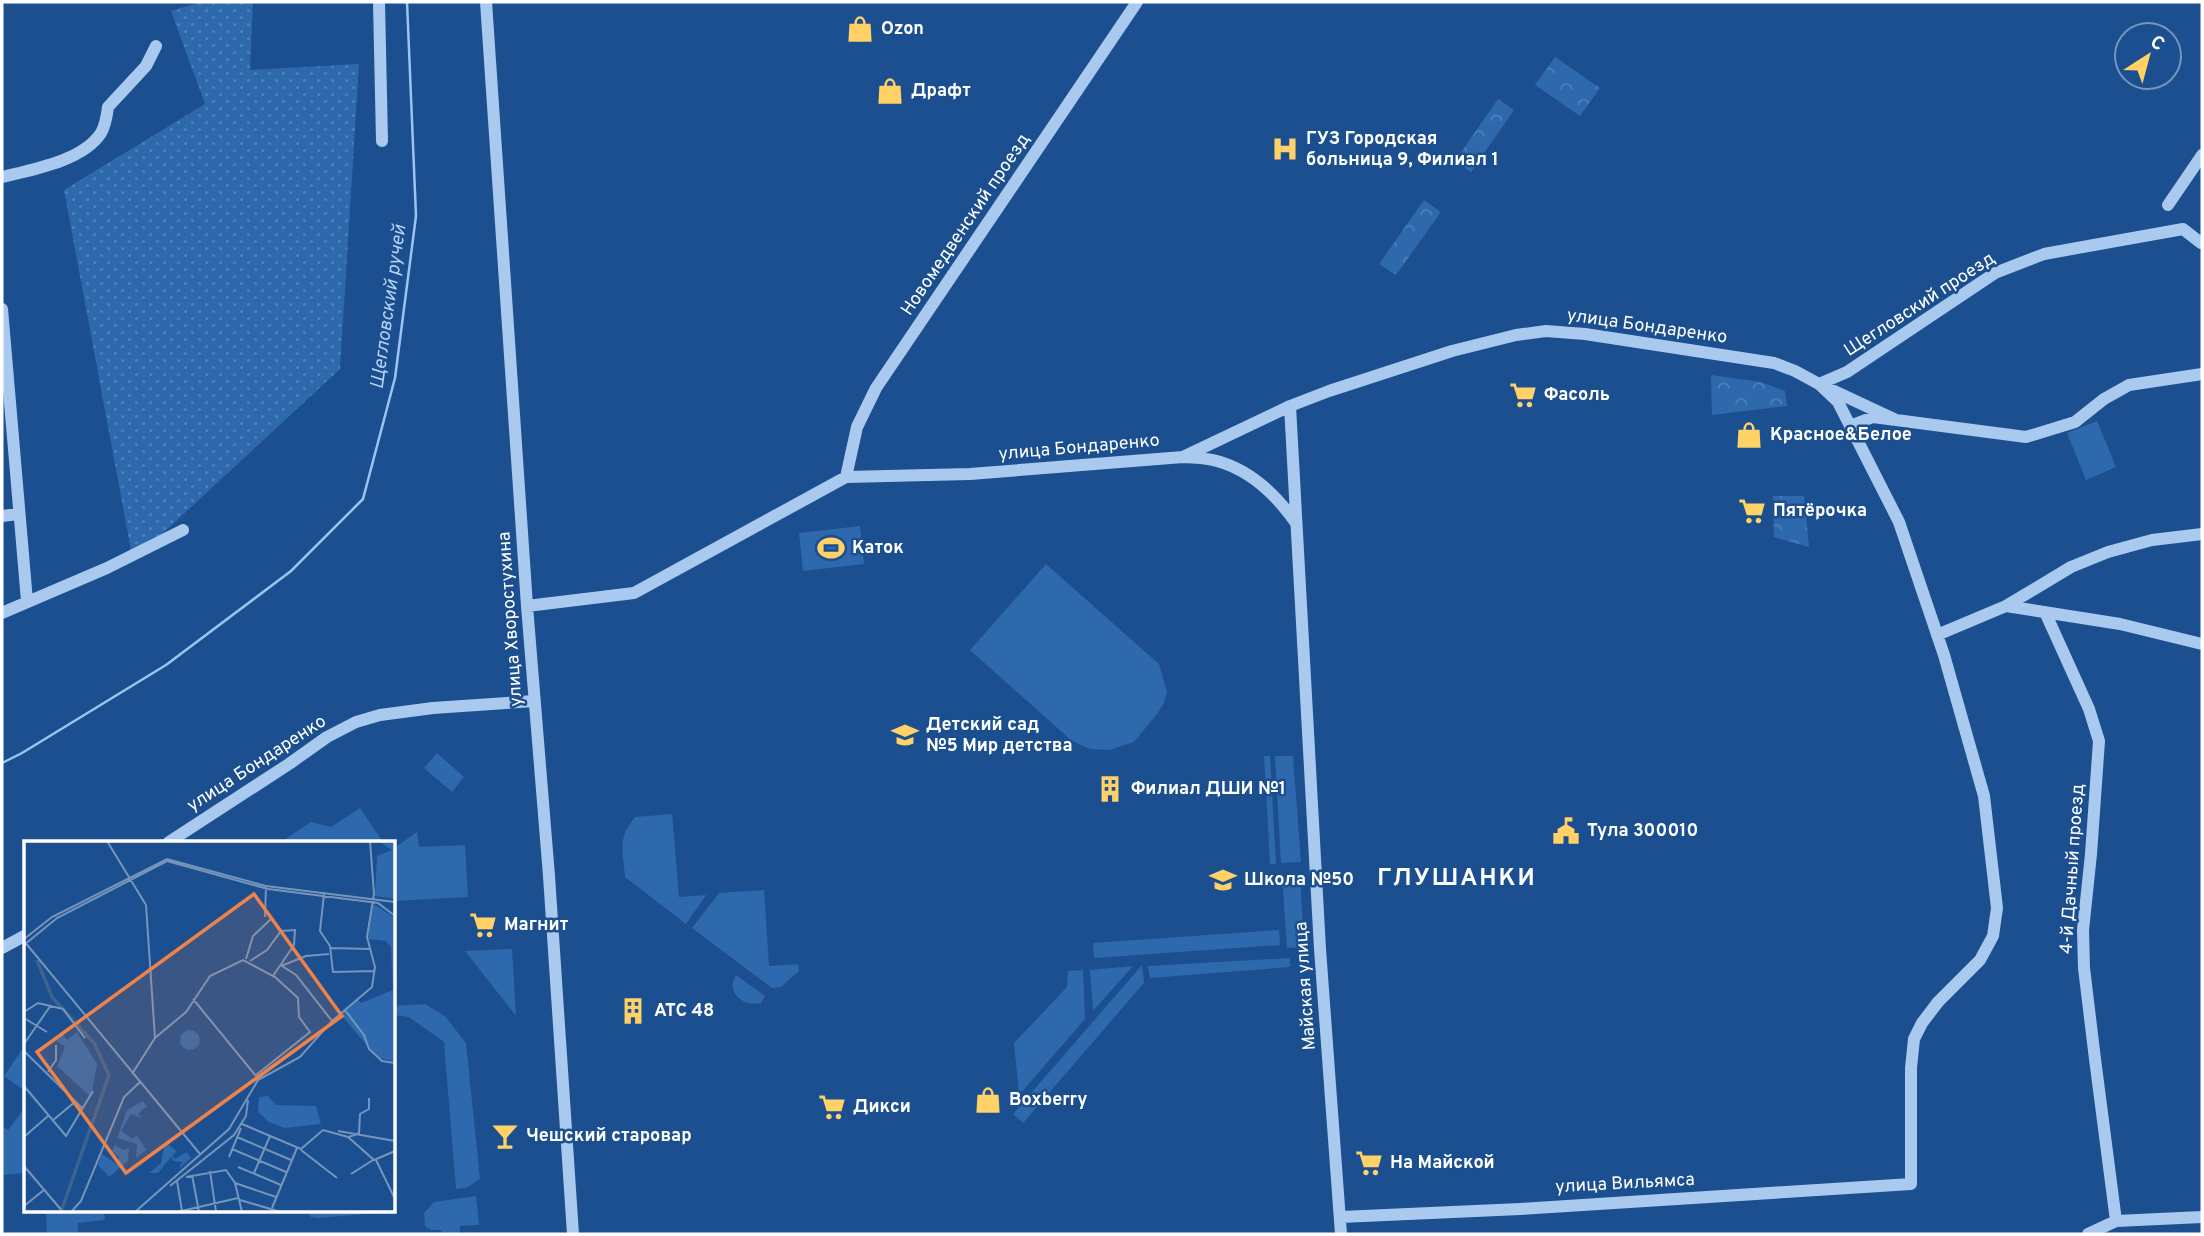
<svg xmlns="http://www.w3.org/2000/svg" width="2204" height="1236" viewBox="0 0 2204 1236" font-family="Overpass,sans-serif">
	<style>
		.grass { fill: #2e69ad }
		.park { fill: url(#park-crowns) }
		.garden { fill: url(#garden-dots) }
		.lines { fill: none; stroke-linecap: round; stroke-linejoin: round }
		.stream { stroke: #9cc4f0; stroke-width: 2.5 }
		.minor { stroke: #a9c9ee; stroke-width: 12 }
		.labels { text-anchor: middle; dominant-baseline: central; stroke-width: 5; stroke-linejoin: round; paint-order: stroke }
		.poi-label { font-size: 18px; font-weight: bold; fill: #fff; stroke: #1b4f8f; text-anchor: start }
		.street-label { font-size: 18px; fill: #fff; stroke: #1b4f8f }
		.water-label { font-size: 19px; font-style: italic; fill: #b5d3f5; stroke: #1b4f8f }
		.district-label { font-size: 24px; font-weight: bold; letter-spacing: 2px; fill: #fff; stroke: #1b4f8f }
		.inset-river { fill: none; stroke: #3c6290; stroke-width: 3.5 }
		.inset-road { fill: none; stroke: #7695bc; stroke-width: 2 }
		.view { fill: #ee8249; fill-opacity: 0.15; stroke: #ee8249; stroke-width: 3.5 }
		.inset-edge { fill: none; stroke: #fff; stroke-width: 3.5 }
	</style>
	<defs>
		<pattern id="park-crowns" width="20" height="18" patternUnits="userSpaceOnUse" patternTransform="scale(1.75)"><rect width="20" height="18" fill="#2e69ad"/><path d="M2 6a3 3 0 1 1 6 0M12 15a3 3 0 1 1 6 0" fill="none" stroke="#4d80b9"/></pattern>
		<pattern id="garden-dots" width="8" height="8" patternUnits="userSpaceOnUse" patternTransform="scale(1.75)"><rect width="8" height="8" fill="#2e69ad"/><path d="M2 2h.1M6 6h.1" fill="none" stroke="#4d80b9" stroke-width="1.8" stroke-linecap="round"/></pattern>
	</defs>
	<rect width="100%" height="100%" fill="#1b4f8f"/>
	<path class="grass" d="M 2097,421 L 2116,467 L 2086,480 L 2067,433 Z
		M 860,526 L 864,564 L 803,571 L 799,533 Z
		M 1046,564 L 1159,664 L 1167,692 L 1164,703 L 1157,714 L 1134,742 L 1109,750 L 1090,749 L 1072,741 L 970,650 Z
		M 437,753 L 464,777 L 452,792 L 424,768 Z
		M 1264,756 L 1270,756 L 1276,864 L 1270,864 Z
		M 1275,756 L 1293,756 L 1301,862 L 1281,863 Z
		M 360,808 L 383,842 L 281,842 L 311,822 L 331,827 Z
		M 672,814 L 679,897 L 706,895 L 686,924 L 625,877 C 623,850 617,839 635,817 Z
		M 417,832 L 419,847 L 465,845 L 468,897 L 394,901 L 394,848 Z
		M 1300,874 L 1304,947 L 1287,948 L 1282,875 Z
		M 764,890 L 769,966 L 798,964 L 799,971 L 781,987 L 772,988 L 692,928 L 719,893 Z
		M 1279,930 L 1280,945 L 1094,958 L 1093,943 Z
		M 512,949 L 516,1016 L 465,951 Z
		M 1290,958 L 1290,967 L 1150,978 L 1148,966 Z
		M 1142,965 L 1144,983 L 1023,1123 L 1013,1114 Z
		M 1133,966 L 1093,1011 L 1090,970 Z
		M 1083,970 L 1085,1019 L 1019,1095 L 1014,1043 L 1067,987 L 1068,971 Z
		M 736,975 L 765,996 L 761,1003 C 743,1007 725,992 736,975 Z
		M 425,1004 L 445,1016 L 466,1043 L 480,1179 L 466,1188 L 456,1189 L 444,1042 L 409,1017 L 394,1015 L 394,1006 Z
		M 26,1044 L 26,1092 L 4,1076 Z
		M 26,1106 L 26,1173 L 2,1175 L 2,1126 L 8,1130 Z
		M 476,1196 L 479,1225 L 460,1226 L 460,1234 L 442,1234 L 441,1230 L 431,1230 L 425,1226 L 424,1213 L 434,1202 Z
		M 46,1210 L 104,1210 L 105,1220 L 78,1223 L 78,1234 L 47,1234 Z
		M 304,1210 L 380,1210 L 380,1213 L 317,1218 L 311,1217 Z"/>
	<path class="park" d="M 1555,57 L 1600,88 L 1580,116 L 1535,85 Z
		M 1498,99 L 1514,110 L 1471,172 L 1455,161 Z
		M 1424,200 L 1441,212 L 1396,275 L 1379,264 Z
		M 1711,375 L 1761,382 L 1785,391 L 1787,406 L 1712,415 Z
		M 1773,496 L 1804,496 L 1809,547 L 1774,537 Z"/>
	<path class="garden" d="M 201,2 L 253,2 L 250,70 L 359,64 L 340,369 L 133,561 L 64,190 L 205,104 L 171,11 Z"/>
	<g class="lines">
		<path class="stream" d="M 2,763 L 22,753 L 166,665 L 291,571 L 363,499 L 395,378 L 416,216 L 407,2"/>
		<path class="minor" d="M 379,2 L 382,141
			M 486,2 L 527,606 L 549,876 L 573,1234
			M 2,177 C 31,170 83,161 101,133 C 105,126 107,115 108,107 L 146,66 L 156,46
			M 2168,205 L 2202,155
			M 2,309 L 27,601
			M 1290,406 L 1320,949 L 1341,1234
			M 1896,420 L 1819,384 L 1847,372 L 1995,273 L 2044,254 L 2183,229 L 2201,243
			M 1850,426 L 1873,417 L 2026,437 L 2075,422 L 2104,399 L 2129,385 L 2202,374
			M 1184,457 C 1195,458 1207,458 1217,461 C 1250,470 1277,496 1296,523
			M 846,477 L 857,427 L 876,388 L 1137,2
			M 2,516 L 18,514
			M 527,606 L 634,593 L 846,477 L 970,474 L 1183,457 L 1290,406 L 1329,391 L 1452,351 L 1516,335 L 1546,331 L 1585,334 L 1774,363 L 1795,371 L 1819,384 L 1838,402 L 1899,522 L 1944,655 L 1984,796 L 1997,908 L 1993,936 L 1980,960 L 1938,1002 L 1922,1023 L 1914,1039 L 1911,1068 L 1911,1184 L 1520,1209 L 1341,1217
			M 2006,606 L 2120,624 L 2202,644
			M 2045,612 L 2089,709 L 2099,741 L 2091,854 L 2083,930 L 2084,968 L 2095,1059 L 2116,1221
			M 2,613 L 107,568 L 183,530
			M 1937,635 L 2006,606 L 2071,567 L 2108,552 L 2152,540 L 2202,534
			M 169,842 L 289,764 L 327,737 L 356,722 L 380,715 L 433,708 L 534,701
			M 2,948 L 26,935
			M 2088,1234 L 2116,1221 L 2202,1217"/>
	</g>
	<defs>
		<symbol id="shop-bare" viewBox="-9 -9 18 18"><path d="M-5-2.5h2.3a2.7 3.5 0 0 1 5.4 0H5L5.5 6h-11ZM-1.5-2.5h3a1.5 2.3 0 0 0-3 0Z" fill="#ffd166" stroke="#1b4f8f" stroke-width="2.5" paint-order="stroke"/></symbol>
		<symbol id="hospital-bare" viewBox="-9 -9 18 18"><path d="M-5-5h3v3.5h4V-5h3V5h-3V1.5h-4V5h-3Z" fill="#ffd166" stroke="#1b4f8f" stroke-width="2.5" paint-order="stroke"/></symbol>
		<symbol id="supermarket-bare" viewBox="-9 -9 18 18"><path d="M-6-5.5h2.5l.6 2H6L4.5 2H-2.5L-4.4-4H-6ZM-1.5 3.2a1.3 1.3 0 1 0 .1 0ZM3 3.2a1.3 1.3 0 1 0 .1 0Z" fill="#ffd166" stroke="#1b4f8f" stroke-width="2.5" paint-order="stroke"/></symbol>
		<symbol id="stadium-bare" viewBox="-9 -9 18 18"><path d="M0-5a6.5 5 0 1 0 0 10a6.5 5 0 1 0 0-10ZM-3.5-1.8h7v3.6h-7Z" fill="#ffd166" stroke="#1b4f8f" stroke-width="2.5" paint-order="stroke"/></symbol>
		<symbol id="school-bare" viewBox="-9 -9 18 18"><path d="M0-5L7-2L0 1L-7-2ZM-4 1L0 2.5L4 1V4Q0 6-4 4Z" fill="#ffd166" stroke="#1b4f8f" stroke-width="2.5" paint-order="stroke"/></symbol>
		<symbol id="building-bare" viewBox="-9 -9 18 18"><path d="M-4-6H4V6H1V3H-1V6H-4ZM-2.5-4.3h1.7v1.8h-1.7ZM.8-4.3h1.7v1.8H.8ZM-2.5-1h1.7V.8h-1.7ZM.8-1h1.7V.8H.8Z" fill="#ffd166" stroke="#1b4f8f" stroke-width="2.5" paint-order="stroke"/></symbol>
		<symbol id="civic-bare" viewBox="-9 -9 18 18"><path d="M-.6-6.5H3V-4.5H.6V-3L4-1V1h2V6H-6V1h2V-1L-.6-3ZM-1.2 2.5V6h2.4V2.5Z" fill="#ffd166" stroke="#1b4f8f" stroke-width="2.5" paint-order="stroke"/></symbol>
		<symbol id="bar-bare" viewBox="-9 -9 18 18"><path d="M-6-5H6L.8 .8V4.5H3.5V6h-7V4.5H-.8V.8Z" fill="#ffd166" stroke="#1b4f8f" stroke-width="2.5" paint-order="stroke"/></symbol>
	</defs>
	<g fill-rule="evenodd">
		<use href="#shop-bare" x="841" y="10" width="38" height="38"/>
		<use href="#shop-bare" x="871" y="72" width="38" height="38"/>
		<use href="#hospital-bare" x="1266" y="130" width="38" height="38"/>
		<use href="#supermarket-bare" x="1504" y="376" width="38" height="38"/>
		<use href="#shop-bare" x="1730" y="416" width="38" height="38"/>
		<use href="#supermarket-bare" x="1733" y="492" width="38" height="38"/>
		<use href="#stadium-bare" x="812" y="529" width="38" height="38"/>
		<use href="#school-bare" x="886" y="716" width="38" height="38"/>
		<use href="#building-bare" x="1091" y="770" width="38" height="38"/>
		<use href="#civic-bare" x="1547" y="812" width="38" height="38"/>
		<use href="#school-bare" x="1204" y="861" width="38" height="38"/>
		<use href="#supermarket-bare" x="464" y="906" width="38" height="38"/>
		<use href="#building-bare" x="614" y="992" width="38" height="38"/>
		<use href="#shop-bare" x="969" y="1081" width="38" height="38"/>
		<use href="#supermarket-bare" x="813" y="1088" width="38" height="38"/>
		<use href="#bar-bare" x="486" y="1117" width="38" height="38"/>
		<use href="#supermarket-bare" x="1350" y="1144" width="38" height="38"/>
	</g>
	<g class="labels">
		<g class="poi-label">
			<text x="881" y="29">Ozon</text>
			<text x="911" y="91">Драфт</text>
			<text x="1306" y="139">ГУЗ Городская<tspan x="1306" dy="21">больница 9, Филиал 1</tspan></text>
			<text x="1544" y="395">Фасоль</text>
			<text x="1770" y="435">Красное&amp;Белое</text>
			<text x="1773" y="511">Пятёрочка</text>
			<text x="852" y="548">Каток</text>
			<text x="926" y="725">Детский сад<tspan x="926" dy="21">№5 Мир детства</tspan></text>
			<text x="1131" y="789">Филиал ДШИ №1</text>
			<text x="1587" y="831">Тула 300010</text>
			<text x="1244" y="880">Школа №50</text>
			<text x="504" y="925">Магнит</text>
			<text x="654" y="1011">АТС 48</text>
			<text x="1009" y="1100">Boxberry</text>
			<text x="853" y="1107">Дикси</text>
			<text x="526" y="1136">Чешский старовар</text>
			<text x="1390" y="1163">На Майской</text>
		</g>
		<g class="street-label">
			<text transform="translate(966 225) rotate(-56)">Новомедвенский проезд</text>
			<text transform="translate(1920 305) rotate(-33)">Щегловский проезд</text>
			<text transform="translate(1647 327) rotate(8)">улица Бондаренко</text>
			<text transform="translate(1079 448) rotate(-5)">улица Бондаренко</text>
			<text transform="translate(511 619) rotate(-94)">улица Хворостухина</text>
			<text transform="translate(257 764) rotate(-33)">улица Бондаренко</text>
			<text transform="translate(2073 869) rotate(-86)">4-й Дачный проезд</text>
			<text transform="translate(1306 986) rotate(-94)">Майская улица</text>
			<text transform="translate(1625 1184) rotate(-3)">улица Вильямса</text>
		</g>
		<g class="water-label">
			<text transform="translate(389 307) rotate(-82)">Щегловский ручей</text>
		</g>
		<g class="district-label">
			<text x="1457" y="879">ГЛУШАНКИ</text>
		</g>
	</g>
	<g transform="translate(24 841)">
		<rect width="371" height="371" fill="#1b4f8f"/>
		<path d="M156 199a10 10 0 1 1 20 0a10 10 0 1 1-20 0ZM 119,260 L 123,265 L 114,273 L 118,277 L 107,273 L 97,290 L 109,298 L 113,294 L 122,309 L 112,317 L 113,303 L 93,297 L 103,269 ZM 141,301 L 153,310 L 148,315 L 151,318 L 163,311 L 167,317 L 155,328 L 158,321 L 149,320 L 147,316 L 134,332 L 125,332 L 137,322 ZM 91,304 L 99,309 L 105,307 L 104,320 L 85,336 L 74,324 L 78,313 L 94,324 L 95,316 L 88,310 Z" fill="#2e69ad"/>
		<path d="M 354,0 L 371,0 L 371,58 L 351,55 L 353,15 L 368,9 ZM 348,62 L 371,77 L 371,220 L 354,217 L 317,174 L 333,158 L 337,162 L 369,149 L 367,106 L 362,100 L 344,98 ZM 244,255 L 252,264 L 292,265 L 297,283 L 261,287 L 245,281 L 234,271 L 235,256 Z" fill="#2e69ad"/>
		<path d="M 37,191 L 43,199 L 53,191 L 73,223 L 67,256 L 33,225 L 41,206 L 31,199 Z" fill="#2e69ad"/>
		<path class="inset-river" d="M 13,119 L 28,156 L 70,202 L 85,234 L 38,368"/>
		<path class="inset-road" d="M 83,0 L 122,64 L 131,197M 300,53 L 296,90 L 306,105 L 309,131 L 351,130M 241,76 L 242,45M 0,98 L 28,76 L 143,18 L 242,45 L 371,61M 0,100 L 176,313M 0,104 L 33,77 L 143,20 L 244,48 L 354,62 L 371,75M 306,107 L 347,108M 222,118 L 229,95 L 247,78M 226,120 L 243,109 L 257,90 L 271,89 L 270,104 L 249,135M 257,125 L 282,115 L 305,113M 258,125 L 272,134 L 308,180M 169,158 L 232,235M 321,169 L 340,194 L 345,208 L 358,220 L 371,222M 0,171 L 14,162 L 39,168 L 61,197M 0,177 L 23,191M 0,203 L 27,164M 0,210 L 59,268M 24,231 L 32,219 L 32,204M 108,233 L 131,197 L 162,171 L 186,135 L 219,119 L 251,136 L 274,157 L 275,176 L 286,191 L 232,234M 0,245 L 42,295 L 69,250M 28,280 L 52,260M 218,283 L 277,308 L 299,289 L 324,296 L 350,319 L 371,310M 314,290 L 371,300M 0,296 L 24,275M 213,296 L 267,319M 325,296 L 335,292 L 336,273 L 345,268 L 345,257M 208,308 L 262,331M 277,309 L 313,337M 205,316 L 217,287M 352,319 L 371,358M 0,325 L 39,371M 214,326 L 257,344M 186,330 L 192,371M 230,332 L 246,295M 327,333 L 349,319M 168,334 L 175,371M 162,336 L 202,329 L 211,342 L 218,371M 153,340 L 158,370M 211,342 L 252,356M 146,345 L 210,294 L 222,275 L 224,259M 216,359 L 257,371M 0,365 L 20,349M 248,367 L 273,307M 47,371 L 57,360 L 100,256 L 116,241M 111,371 L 205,288 L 234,239 L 276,216 L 308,180 L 348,146 L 351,126 L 343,96 L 350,53 L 346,0M 153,371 L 214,357"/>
		<path class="view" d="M 230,53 L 318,175 L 102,332 L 13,211 Z"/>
		<rect width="371" height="371" class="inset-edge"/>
	</g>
	<rect width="2204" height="1236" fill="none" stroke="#ffffff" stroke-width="7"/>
	<g transform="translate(2148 56) rotate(36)"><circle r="33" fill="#1b4f8f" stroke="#7695bc" stroke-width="2"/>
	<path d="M0-5L12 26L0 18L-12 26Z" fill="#ffd166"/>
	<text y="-10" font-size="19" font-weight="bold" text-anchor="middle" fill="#ffffff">С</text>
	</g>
</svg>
